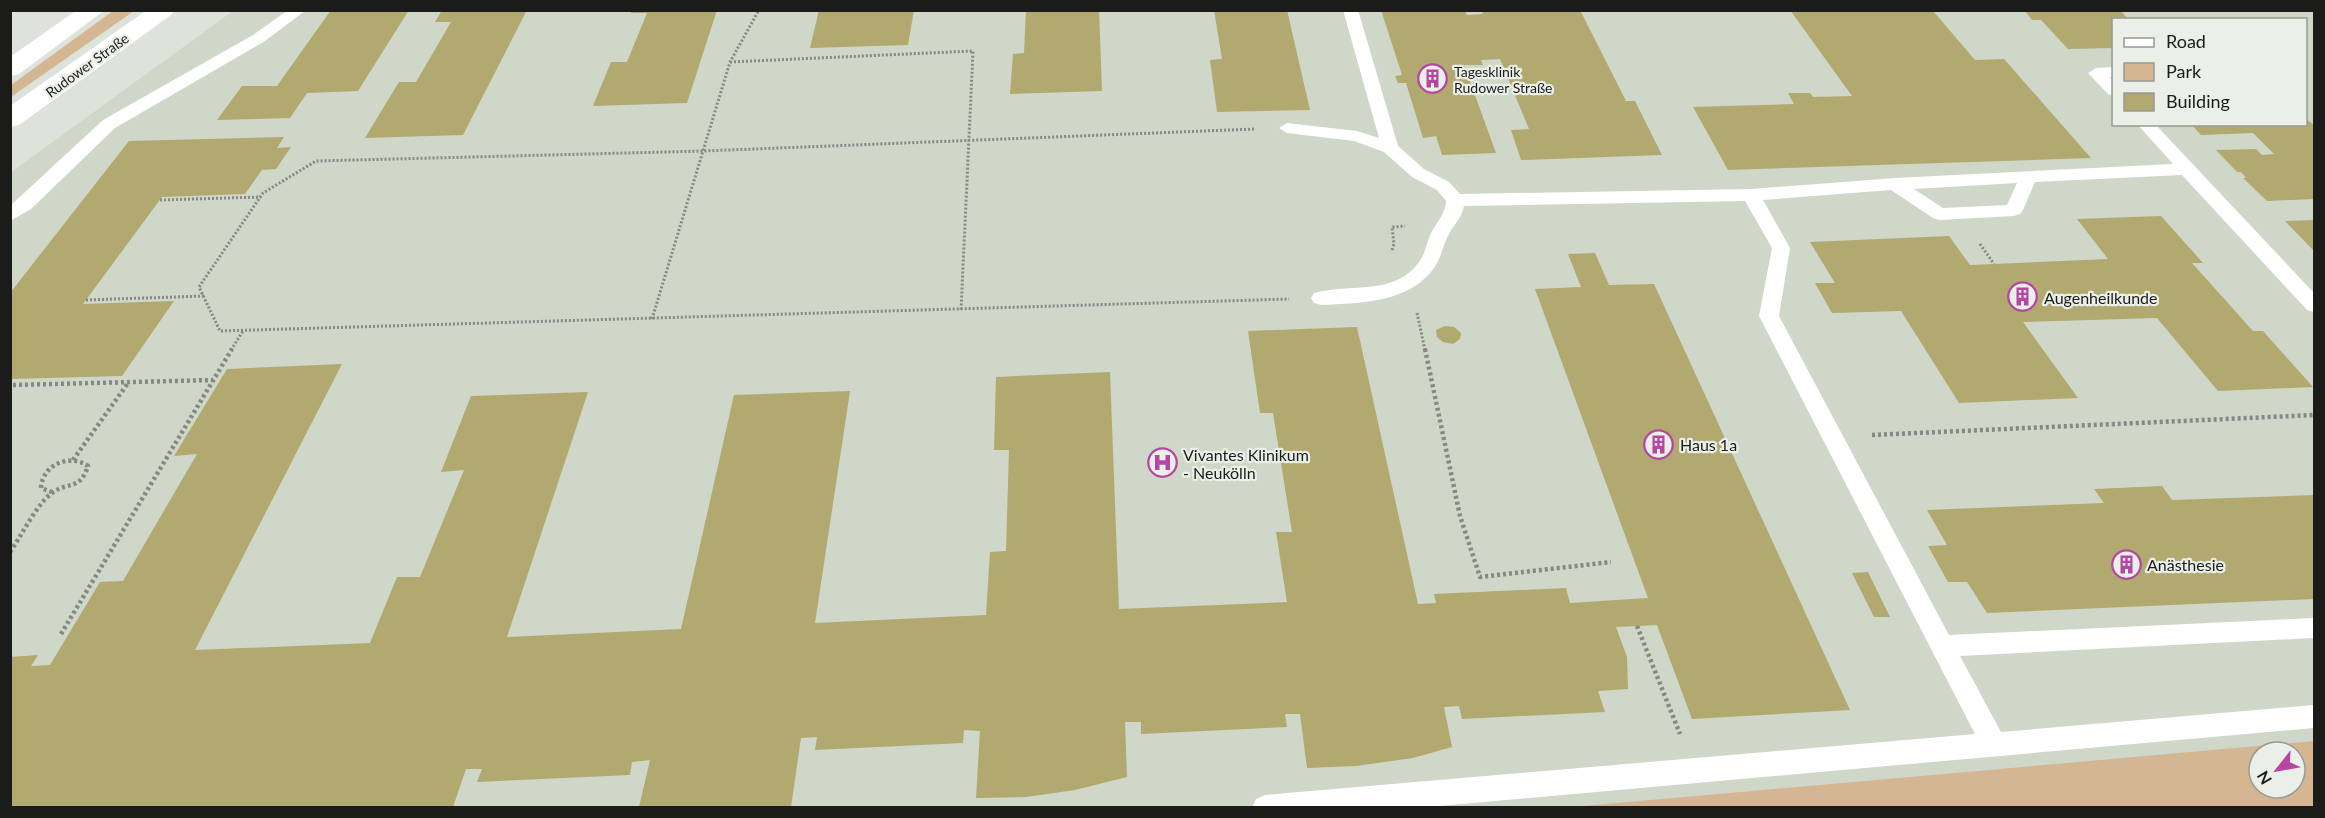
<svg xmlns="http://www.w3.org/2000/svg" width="2325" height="818" viewBox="0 0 2325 818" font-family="Lato,sans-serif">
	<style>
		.built { fill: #ced7c8; fill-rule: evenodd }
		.green { fill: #d5b692; fill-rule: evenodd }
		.building { fill: #b1a96f }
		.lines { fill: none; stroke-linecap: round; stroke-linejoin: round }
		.path-far1 { stroke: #858883; stroke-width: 3; stroke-dasharray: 2 2; stroke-linecap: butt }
		.path { stroke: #858883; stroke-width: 4.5; stroke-dasharray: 3 3; stroke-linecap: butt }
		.lane { fill: #fff; fill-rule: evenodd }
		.secondary { fill: #fff; fill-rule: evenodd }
		.labels { text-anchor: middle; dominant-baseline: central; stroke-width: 4.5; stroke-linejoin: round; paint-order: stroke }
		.far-street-label { font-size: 14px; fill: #1b1c1a; stroke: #eaefe7 }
		.far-poi-label { font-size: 14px; fill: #1b1c1a; stroke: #eaefe7; text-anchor: start }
		.poi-label { font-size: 16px; fill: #1b1c1a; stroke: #eaefe7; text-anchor: start }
	</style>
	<rect width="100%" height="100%" fill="#dde2da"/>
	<path class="built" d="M 233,11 L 2314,11 L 2314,807 L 11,807 L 10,173 ZM 2114,20 L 2306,20 L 2306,124 L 2114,124 ZM 2259,752 L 2295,752 L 2295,788 L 2259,788 Z"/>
	<path class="green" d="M 113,11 L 134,11 L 11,97 L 11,85 Z
		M 2314,741 L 2314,807 L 1572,807 ZM 2259,752 L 2295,752 L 2295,788 L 2259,788 Z"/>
	<path class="building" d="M 331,10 L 409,10 L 358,91 L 307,93 L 290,118 L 217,120 L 242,86 L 277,86 Z
		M 442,10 L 527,10 L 463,135 L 365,138 L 399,82 L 416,82 L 451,22 L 435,22 Z
		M 632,10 L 717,10 L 687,103 L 593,106 L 611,62 L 627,62 L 647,13 L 631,13 Z
		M 819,10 L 914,10 L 908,45 L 810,48 Z
		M 1026,10 L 1099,10 L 1102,91 L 1010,94 L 1013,54 L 1024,53 Z
		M 1214,10 L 1287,10 L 1310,110 L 1217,112 L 1210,60 L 1222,59 Z
		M 1381,10 L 1465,10 L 1467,15 L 1483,14 L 1481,10 L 1580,10 L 1626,101 L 1635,101 L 1662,155 L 1521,160 L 1511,130 L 1529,129 L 1500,59 L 1481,60 L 1483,65 L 1464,65 L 1496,153 L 1442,155 L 1436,136 L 1423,138 L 1406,83 L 1398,83 L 1395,76 L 1402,75 Z
		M 1790,10 L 1934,12 L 1975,60 L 2004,59 L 2091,158 L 1728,170 L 1693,107 L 1794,104 L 1788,93 L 1810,93 L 1813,97 L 1852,96 Z
		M 2024,10 L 2120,10 L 2129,20 L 2114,20 L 2114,48 L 2068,49 L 2041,20 L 2032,20 Z
		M 2306,119 L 2314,125 L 2314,199 L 2267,201 L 2243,178 L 2246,178 L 2241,172 L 2237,172 L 2216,150 L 2256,149 L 2262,155 L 2274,154 L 2253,133 L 2201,135 L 2191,124 L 2306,124 Z
		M 284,137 L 277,148 L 291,147 L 276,169 L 262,170 L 245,194 L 162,197 L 83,304 L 174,301 L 122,376 L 10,379 L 10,293 L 129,141 Z
		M 2161,216 L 2203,263 L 2192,263 L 2253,331 L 2263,331 L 2313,387 L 2218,391 L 2157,318 L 2023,322 L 2078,398 L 1959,403 L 1901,311 L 1832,313 L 1815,283 L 1835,283 L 1810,242 L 1949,236 L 1970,265 L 2108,259 L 2077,219 Z
		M 2314,220 L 2314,251 L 2285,221 Z
		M 1595,253 L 1609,285 L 1654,284 L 1850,710 L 1692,719 L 1657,625 L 1616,627 L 1627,657 L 1628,689 L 1598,691 L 1605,712 L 1462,719 L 1459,706 L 1444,707 L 1452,747 L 1413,758 L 1356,766 L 1307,768 L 1300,714 L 1285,714 L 1287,727 L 1141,734 L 1141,722 L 1125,722 L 1127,777 L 1075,790 L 1026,797 L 976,798 L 980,731 L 964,730 L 963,743 L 815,750 L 817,737 L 801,738 L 791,807 L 639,807 L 650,760 L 632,762 L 630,775 L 477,782 L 482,769 L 466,769 L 453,807 L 10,807 L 10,657 L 38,655 L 31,666 L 50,665 L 100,582 L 123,581 L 197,454 L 174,456 L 227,369 L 342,364 L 195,650 L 370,643 L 397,577 L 420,577 L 464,470 L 441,472 L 471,396 L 588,392 L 507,637 L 681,629 L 734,395 L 850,391 L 815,623 L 986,615 L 990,552 L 1006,551 L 1009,450 L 994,450 L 996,377 L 1110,372 L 1119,609 L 1287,602 L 1276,532 L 1292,532 L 1273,413 L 1260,413 L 1248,331 L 1357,327 L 1418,604 L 1436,603 L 1434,594 L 1566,588 L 1570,603 L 1648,598 L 1535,289 L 1581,287 L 1568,254 Z
		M 1445,326 L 1454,327 L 1461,333 L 1460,339 L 1453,344 L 1443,342 L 1437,337 L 1436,330 Z
		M 2162,486 L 2172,500 L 2314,495 L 2314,599 L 1987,613 L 1967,582 L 1948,582 L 1928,546 L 1947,545 L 1927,510 L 2104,503 L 2094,489 Z
		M 1868,572 L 1890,617 L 1874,617 L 1852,573 Z"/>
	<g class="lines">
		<path class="path-far1" d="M 730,62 L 973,51 L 961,310
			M 1254,129 L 704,151 L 316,161 L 263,193 L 199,287 L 220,331 L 1289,299
			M 160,200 L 261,197
			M 1980,244 L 1994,264
			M 1392,250 L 1394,244 L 1392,227 L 1405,226
			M 86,300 L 204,296
			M 1417,313 L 1425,350
			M 652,319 L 730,62 L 759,10
			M 231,350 L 243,331"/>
		<path class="path" d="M 1425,349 L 1460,516 L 1480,577 L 1611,562
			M 13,385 L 213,380
			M 1872,435 L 2314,415
			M 73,460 L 128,383
			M 10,552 C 22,535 36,505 52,493 C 68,481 80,491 88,466 C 69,453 42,465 41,488 L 52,492
			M 1637,626 L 1680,734
			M 61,634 L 232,349"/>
		<path class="lane" d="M 288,10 L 306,10 L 265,41 L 115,128 L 31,209 L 10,221 L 10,206 L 103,120 L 253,35 Z
			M 1343,10 L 1358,10 L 1398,146 L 1424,169 L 1449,182 L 1460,194 L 1751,189 L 1895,178 L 2173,164 L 2137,124 L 2155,124 L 2314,293 L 2314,312 L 2307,310 L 2182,175 L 2035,182 L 2023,210 L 2020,214 L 2014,216 L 1939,220 L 1933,218 L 1891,190 L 1763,200 L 1790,248 L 1779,316 L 1949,635 L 2314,618 L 2314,638 L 1960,656 L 2001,732 L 2314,705 L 2314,728 L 1416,808 L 1252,808 L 1256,799 L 1265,795 L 1975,734 L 1759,316 L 1772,248 L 1745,201 L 1464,206 C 1462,218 1454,224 1449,234 C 1443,244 1442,255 1436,265 C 1412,303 1361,303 1321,305 L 1314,303 L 1311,298 L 1314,293 C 1350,283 1397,297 1421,259 C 1425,253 1426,245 1429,238 C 1434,224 1445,217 1446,201 L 1437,190 L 1412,177 L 1384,152 L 1354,141 L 1287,133 L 1279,128 L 1287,123 L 1357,131 L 1379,138 ZM 2017,183 L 2007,205 L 1943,208 L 1914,189 Z
			M 2114,67 L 2114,77 L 2109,77 L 2114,81 L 2114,96 L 2108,94 L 2088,73 L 2096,68 Z"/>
		<path class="secondary" d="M 77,10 L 105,10 L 19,74 L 10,76 L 10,57 Z
			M 147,10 L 175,10 L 171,15 L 19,125 L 10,127 L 10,106 Z"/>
	</g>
	<defs>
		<symbol id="building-ring" viewBox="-11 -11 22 22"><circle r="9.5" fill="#eaefe7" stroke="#b546a4" stroke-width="1.5"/><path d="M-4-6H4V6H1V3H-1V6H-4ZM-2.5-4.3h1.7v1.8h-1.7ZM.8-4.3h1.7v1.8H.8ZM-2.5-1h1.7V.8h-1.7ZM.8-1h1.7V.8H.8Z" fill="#b546a4"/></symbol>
		<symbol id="hospital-ring" viewBox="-11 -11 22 22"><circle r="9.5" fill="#eaefe7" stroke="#b546a4" stroke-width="1.5"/><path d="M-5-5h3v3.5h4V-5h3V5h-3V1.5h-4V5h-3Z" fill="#b546a4"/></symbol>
	</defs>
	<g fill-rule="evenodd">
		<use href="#building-ring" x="1416" y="62" width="33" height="33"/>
		<use href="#building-ring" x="2006" y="280" width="33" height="33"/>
		<use href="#building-ring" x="1642" y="428" width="33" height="33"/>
		<use href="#hospital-ring" x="1146" y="446" width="33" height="33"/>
		<use href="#building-ring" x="2110" y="548" width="33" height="33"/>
	</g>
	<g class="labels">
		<g class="far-street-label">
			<text transform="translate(87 65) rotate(-36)">Rudower Straße</text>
		</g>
		<g class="far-poi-label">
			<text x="1454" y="71">Tagesklinik<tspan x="1454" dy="16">Rudower Straße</tspan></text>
		</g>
		<g class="poi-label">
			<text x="2044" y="297">Augenheilkunde</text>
			<text x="1680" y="444">Haus 1a</text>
			<text x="1183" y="454">Vivantes Klinikum<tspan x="1183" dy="18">- Neukölln</tspan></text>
			<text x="2147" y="564">Anästhesie</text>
		</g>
	</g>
	<rect width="2325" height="818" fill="none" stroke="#1b1c1a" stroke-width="24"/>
	<rect x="2112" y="18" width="195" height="108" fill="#eaefe7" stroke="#979b95" stroke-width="1.5"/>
	<rect x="2124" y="38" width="30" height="9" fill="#ffffff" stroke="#979b95" stroke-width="1.5"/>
	<text x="2166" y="48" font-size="18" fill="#1b1c1a">Road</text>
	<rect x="2124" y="63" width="30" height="18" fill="#d5b692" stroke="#979b95" stroke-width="1.5"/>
	<text x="2166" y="78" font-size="18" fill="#1b1c1a">Park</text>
	<rect x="2124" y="93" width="30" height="18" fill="#b1a96f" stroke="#979b95" stroke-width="1.5"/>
	<text x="2166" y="108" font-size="18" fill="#1b1c1a">Building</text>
	<g transform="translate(2277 770) rotate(239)"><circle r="28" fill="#eaefe7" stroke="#979b95" stroke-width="1.5"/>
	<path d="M0-4.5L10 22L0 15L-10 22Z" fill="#b546a4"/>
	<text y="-9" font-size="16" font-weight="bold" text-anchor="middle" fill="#1b1c1a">N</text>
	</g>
</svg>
